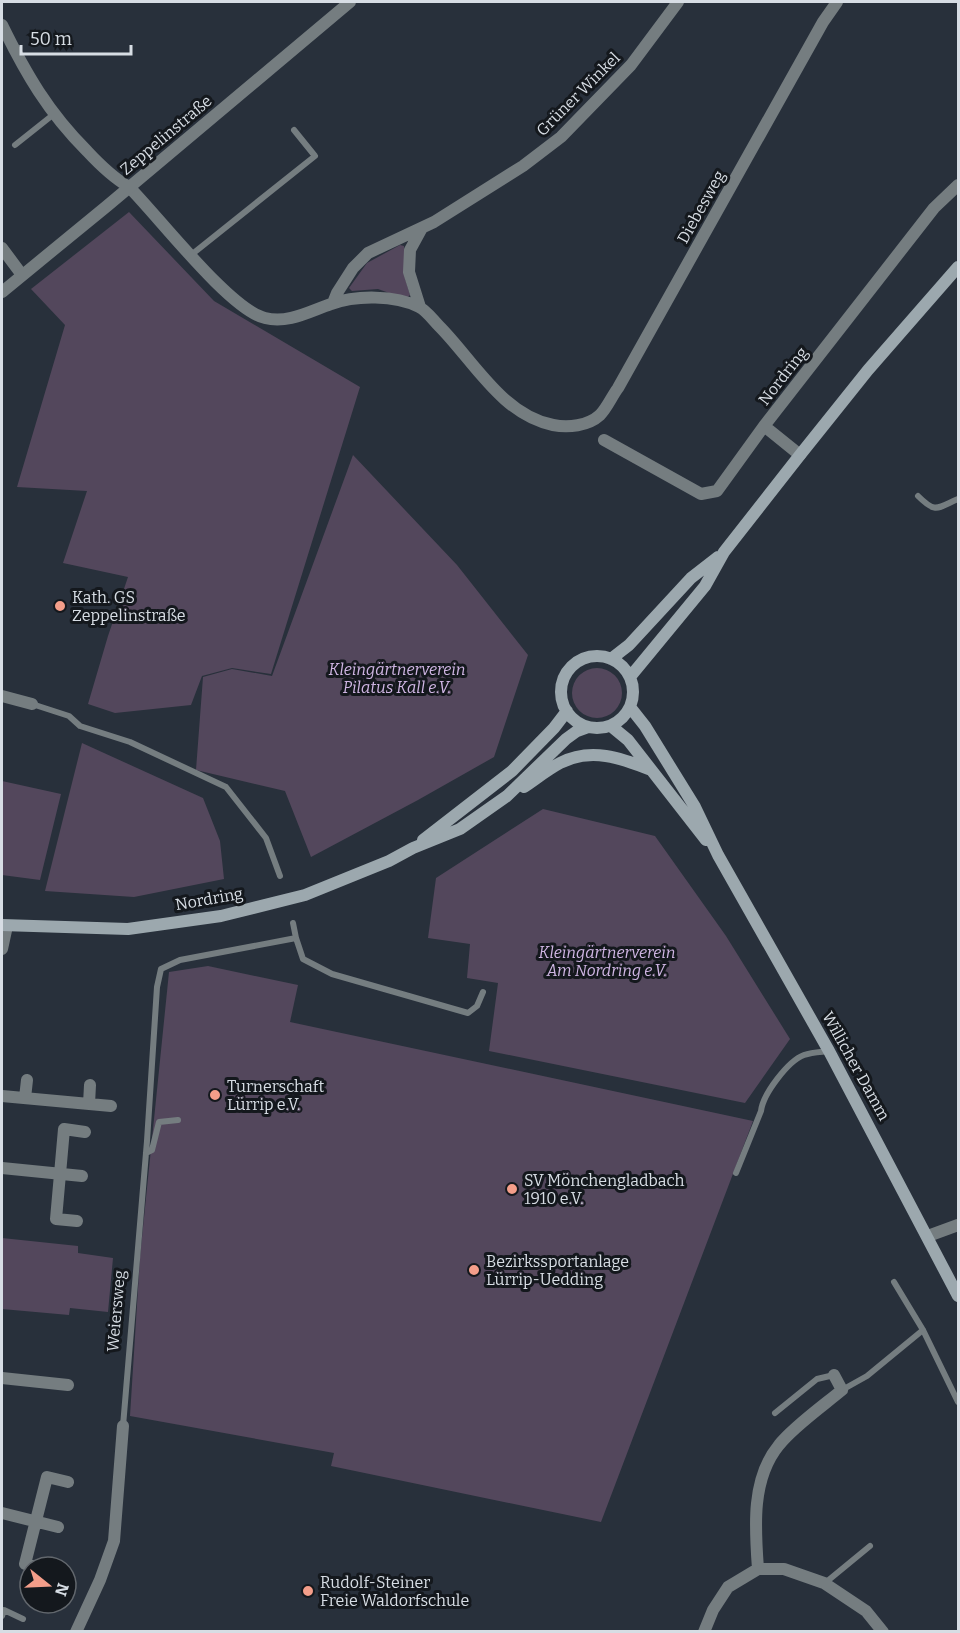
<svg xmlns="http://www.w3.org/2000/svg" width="960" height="1633" viewBox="0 0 960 1633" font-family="Bitter,serif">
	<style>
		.green { fill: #53475c }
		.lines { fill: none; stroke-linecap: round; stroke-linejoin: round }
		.service { stroke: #757d80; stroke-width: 6 }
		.minor { stroke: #757d80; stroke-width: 12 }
		.tertiary { stroke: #757d80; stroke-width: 12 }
		.secondary { stroke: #9ca8ae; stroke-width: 12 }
		.poi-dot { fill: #f49e8a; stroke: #14181d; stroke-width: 2 }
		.labels { text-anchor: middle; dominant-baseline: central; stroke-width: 6; stroke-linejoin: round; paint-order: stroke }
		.street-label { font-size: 16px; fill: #d7dde4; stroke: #14181d }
		.poi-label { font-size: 16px; fill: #d7dde4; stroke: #14181d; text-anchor: start }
		.park-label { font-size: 16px; font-style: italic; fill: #cfb5e3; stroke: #14181d }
	</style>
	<rect width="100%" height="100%" fill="#28303b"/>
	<path class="green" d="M 129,212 L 214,301 L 360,387 L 271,674 L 232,668 L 202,676 L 191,705 L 115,713 L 88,704 L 108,636 L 128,577 L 63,563 L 87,491 L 17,487 L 65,325 L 31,289 Z
		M 400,245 L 404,246 L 405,278 L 410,295 L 406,299 L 378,289 L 352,291 L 349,288 L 367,263 Z
		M 353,455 L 457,565 L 528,655 L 494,757 L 418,800 L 311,857 L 285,791 L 196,770 L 203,677 L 232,669 L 272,676 Z
		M572 693a25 25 0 1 1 50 0a25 25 0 1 1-50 0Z
		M 82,743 L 203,798 L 220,841 L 224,879 L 134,897 L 45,891 Z
		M 2,781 L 61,794 L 40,880 L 2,875 Z
		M 543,809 L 655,836 L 726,936 L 790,1039 L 745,1103 L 489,1051 L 498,983 L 467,978 L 470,944 L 428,938 L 436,878 Z
		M 208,966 L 298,985 L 290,1022 L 753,1121 L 601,1522 L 331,1466 L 334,1453 L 130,1416 L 140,1257 L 169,972 Z
		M 2,1238 L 78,1246 L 78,1253 L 113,1258 L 108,1312 L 70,1308 L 69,1315 L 2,1309 Z"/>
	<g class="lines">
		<path class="service" d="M 15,145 L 54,114
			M 191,255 L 315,156 L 294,130
			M 918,496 C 936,514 937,508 958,499
			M 32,704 L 69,716 L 80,726 L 130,742 L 226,787 L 266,838 L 280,876
			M 293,923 L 296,938 L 303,959 L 332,974 L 468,1013 L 477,1006 L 483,992
			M 146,1153 L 152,1150 L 159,1122 L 178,1120
			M 736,1173 L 761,1111 C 763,1094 788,1061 804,1055 C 812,1052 821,1052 829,1051
			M 894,1282 L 923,1330 L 958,1402
			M 842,1390 L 867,1376 L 923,1330
			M 775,1413 L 817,1379 L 834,1375
			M 123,1426 L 147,1141 L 157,987 L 161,969 L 180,960 L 296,938
			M 825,1583 L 870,1546
			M 2,1616 L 4,1610 L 23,1619"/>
		<path class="minor" d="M 129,187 C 158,216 230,310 265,318 C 288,324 310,311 331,304 C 356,295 395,295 419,307 C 426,310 433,320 439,326 C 473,360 502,415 553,425 C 568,428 588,426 600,415 C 607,408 612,396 618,388 L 823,22 L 837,2
			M 2,248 L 22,275
			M 333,303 L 337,293 L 353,268 L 368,253 L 434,222 L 523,166 L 561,137 L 631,65 L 678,2
			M 420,307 L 409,272 L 410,250 L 422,228
			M 764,426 L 800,455
			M 604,440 L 701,494 L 717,491 L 764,426 L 934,208 L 958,185
			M 2,696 L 32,704
			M 2,949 L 7,926
			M 2,1096 L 111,1106
			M 25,1098 L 27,1080
			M 89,1104 L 90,1085
			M 2,1168 L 82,1176
			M 77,1221 L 56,1219 L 64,1129 L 85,1132
			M 928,1236 L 958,1225
			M 2,1378 L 68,1385
			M 2,1513 L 58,1527
			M 37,1567 L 25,1564 L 47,1477 L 68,1482
			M 758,1569 C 755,1528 751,1479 779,1445 C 793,1427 824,1405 842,1390 L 834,1375
			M 76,1632 L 100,1580 L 114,1541 L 123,1426
			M 704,1632 L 713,1610 L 728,1587 L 758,1569 L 784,1569 L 824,1583 L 866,1611 L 883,1632"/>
		<path class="tertiary" d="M 2,25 C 26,74 48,112 87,151 C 100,165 112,177 129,187
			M 2,292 L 107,206 L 350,2"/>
		<path class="secondary" d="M561 692a36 36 0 1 1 72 0a36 36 0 1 1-72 0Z
			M 611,659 L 629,645 L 691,578 L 718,557
			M 630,677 L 705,586 L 724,552 L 800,455 L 868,370 L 958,267
			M 630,707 L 645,726 L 695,807 L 718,855 L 829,1051 L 958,1296
			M 611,726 L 628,740 L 706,840
			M 524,787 C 536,779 547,770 560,763 C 591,747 621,758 651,770
			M 423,840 L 512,771 L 554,728 L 567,711
			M 2,925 L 128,929 L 221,916 L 305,895 L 389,861 L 413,848 L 460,829 L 507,796 L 566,739 L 577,731 L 588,727"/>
	</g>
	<g class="poi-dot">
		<circle cx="60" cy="606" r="6"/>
		<circle cx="215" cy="1095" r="6"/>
		<circle cx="512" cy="1189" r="6"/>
		<circle cx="474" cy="1270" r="6"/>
		<circle cx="308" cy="1591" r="6"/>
	</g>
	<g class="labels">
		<g class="street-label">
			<text transform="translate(578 94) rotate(-45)">Grüner Winkel</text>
			<text transform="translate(166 135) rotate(-40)">Zeppelinstraße</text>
			<text transform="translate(701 207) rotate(-61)">Diebesweg</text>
			<text transform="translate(783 376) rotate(-52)">Nordring</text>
			<text transform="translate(209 899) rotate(-10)">Nordring</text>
			<text transform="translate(856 1066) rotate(61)">Willicher Damm</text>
			<text transform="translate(116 1311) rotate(-85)">Weiersweg</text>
		</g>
		<g class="poi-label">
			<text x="72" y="597">Kath. GS<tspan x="72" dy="18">Zeppelinstraße</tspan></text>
			<text x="227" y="1086">Turnerschaft<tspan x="227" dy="18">Lürrip e.V.</tspan></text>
			<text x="524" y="1180">SV Mönchengladbach<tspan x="524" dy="18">1910 e.V.</tspan></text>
			<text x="486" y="1261">Bezirkssportanlage<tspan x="486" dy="18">Lürrip-Uedding</tspan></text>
			<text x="320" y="1582">Rudolf-Steiner<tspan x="320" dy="18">Freie Waldorfschule</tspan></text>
		</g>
		<g class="park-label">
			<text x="397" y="669">Kleingärtnerverein<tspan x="397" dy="18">Pilatus Kall e.V.</tspan></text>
			<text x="607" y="952">Kleingärtnerverein<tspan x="607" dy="18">Am Nordring e.V.</tspan></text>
		</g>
	</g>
	<rect width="960" height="1633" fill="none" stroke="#d7dde4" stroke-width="6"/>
	<g transform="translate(48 1585) rotate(108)"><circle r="28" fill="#14181d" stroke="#62676d" stroke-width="1.5"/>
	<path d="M0-4.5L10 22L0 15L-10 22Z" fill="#f49e8a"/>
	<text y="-9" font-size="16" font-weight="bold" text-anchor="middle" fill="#d7dde4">N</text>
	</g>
	<path d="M21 45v9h110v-9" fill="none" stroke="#d7dde4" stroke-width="3"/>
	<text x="30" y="45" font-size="18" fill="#d7dde4" stroke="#14181d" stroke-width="4.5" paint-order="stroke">50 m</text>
</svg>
